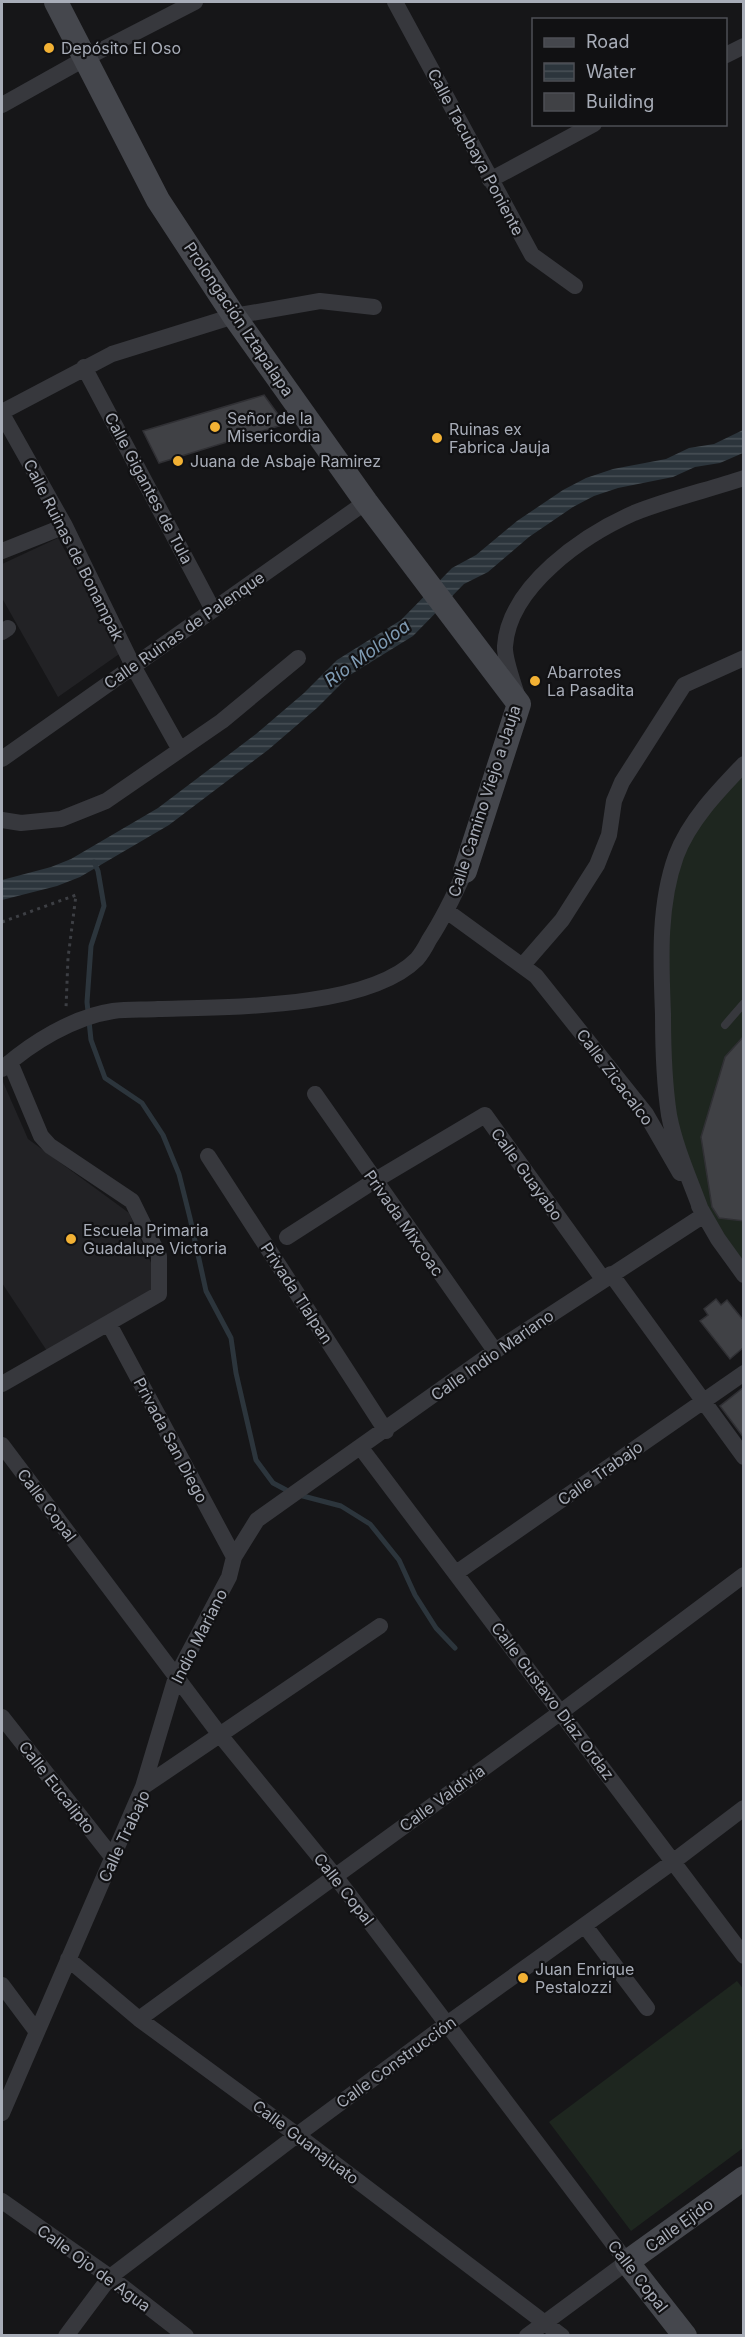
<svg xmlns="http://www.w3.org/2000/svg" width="745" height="2337" viewBox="0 0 745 2337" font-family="Inter,sans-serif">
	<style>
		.built { fill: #222225 }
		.pitch { fill: #1e261f }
		.water { fill: url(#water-rules) }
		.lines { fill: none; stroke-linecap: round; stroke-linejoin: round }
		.stream { stroke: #2c353c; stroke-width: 5 }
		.building { fill: #404145; stroke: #303034; stroke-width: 1.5 }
		.path { stroke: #3d3f44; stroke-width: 3; stroke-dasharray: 3 4.5; stroke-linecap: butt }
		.lane { stroke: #37383d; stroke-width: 8 }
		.street { stroke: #37383d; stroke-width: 16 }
		.secondary { stroke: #45474d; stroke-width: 24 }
		.poi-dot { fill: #f2b134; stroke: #111113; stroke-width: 2 }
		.labels { text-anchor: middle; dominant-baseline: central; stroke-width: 4.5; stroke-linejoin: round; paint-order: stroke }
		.poi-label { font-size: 16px; fill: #a8adb8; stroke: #111113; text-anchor: start }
		.street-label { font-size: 16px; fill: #a8adb8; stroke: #111113 }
		.water-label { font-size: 18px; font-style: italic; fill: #7f9bb3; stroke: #111113 }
	</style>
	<defs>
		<pattern id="water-rules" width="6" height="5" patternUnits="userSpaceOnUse" patternTransform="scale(1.5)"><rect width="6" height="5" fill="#2c353c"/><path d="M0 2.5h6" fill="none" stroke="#485056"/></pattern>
	</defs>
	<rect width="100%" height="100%" fill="#161618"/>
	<path class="built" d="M 58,538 L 122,652 L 58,697 L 2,598 L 2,564 Z
		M 3,1082 L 28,1139 L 129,1213 L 152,1265 L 151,1291 L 47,1351 L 2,1283 Z"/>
	<path class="pitch" d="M 743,764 L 743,1275 L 718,1239 L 669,1117 L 661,952 L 676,855 Z
		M 737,1981 L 744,1990 L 743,2148 L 631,2231 L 549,2122 Z"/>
	<path class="water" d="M 743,430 L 743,453 L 720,463 L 695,467 L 673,477 L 618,488 L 594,496 L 573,507 L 529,537 L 488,572 L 464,584 L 413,636 L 350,675 L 317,708 L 268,750 L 169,825 L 80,877 L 57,886 L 2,900 L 2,880 L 51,867 L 71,859 L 158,808 L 256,734 L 304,693 L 337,660 L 401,620 L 452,568 L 476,555 L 517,521 L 563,490 L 586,478 L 613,469 L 666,459 L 689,448 L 714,444 Z"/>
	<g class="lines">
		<path class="stream" d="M 94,862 L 98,871 L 104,906 L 91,946 L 87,1002 L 91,1040 L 105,1078 L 142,1103 L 163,1135 L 179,1174 L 190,1218 L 206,1291 L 231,1338 L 236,1373 L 256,1460 L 273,1483 L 290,1492
			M 299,1495 L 341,1506 L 370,1524 L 399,1560 L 415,1595 L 436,1628 L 455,1648"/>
	</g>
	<path class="building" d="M 264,395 L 285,424 L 159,463 L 143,431 Z
		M 744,1036 L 744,1221 L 719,1218 L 712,1207 L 701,1137 L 725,1057 Z
		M 716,1299 L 721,1305 L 727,1300 L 744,1321 L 744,1347 L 730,1359 L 700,1321 L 708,1315 L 704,1309 Z
		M 744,1387 L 744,1438 L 720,1406 Z"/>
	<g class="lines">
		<path class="path" d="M 2,922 L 76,895 L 68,958 L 66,1008"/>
		<path class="lane" d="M 725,1025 L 744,1003"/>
		<path class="street" d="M 395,2 L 532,255 L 575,286
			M 726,55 L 744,46
			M 2,105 L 86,58 L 195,2
			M 490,180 L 594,124
			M 84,367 L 213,610
			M 2,412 L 112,354 L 234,316 L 320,301 L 374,307
			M 2,414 L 65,526 L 133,666 L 180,750
			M 2,551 L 65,526
			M 2,632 L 8,628
			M 517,695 C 513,682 504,658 505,646 C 509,586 584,535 634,513 C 669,499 708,490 744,478
			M 2,759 L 366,502
			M 2,820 L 21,823 L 61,819 L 106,801 L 222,721 L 298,658
			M 448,912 L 536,976 L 646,1114 L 680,1173
			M 522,966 L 562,920 L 597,865 L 609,835 L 614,801 L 622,782 L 684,685 L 744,658
			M 2,1069 C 31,1043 73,1017 113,1011 C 128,1009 144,1010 158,1009 C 227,1007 368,1009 417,959 C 422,953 426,946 429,940 C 444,917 454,896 465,871
			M 315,1094 L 495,1351
			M 208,1156 L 386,1431
			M 699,1206 L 718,1239 L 744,1275
			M 701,1210 C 690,1180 675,1147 669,1115 C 664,1082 663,1048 663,1014 C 661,962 658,906 676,856 C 689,821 718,791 744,764
			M 287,1237 L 374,1181 L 485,1115 L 603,1279
			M 611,1274 L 744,1457
			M 109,1324 L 234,1557
			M 2,1384 L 159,1294 L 159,1256 L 132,1201 L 50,1146 L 41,1136 L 10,1062
			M 2,1445 L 220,1735 L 335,1876 L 627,2262 L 527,2336
			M 361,1448 L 744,1956
			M 456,1573 L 744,1373
			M 2,1717 L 113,1858
			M 143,1787 L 176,1677 L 229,1577 L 234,1557 L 257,1520 L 495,1351 L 704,1215
			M 585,1926 L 647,2008
			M 68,1959 L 139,2019 L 297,2135 L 562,2336
			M 2,1985 L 37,2032
			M 139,2019 L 561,1712 L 744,1575
			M 2,2113 L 143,1787 L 380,1626
			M 2,2201 L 110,2277 L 186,2336
			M 66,2336 L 110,2277 L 297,2135 L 447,2024 L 674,1861 L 744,1808"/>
		<path class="secondary" d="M 56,2 L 158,200 L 234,316 L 366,502 L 519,704 L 465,871
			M 685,2336 L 627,2262 L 744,2178"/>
	</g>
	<g class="poi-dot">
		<circle cx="49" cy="48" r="6"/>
		<circle cx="215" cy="427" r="6"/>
		<circle cx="437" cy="438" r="6"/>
		<circle cx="178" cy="461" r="6"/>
		<circle cx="535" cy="681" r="6"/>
		<circle cx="71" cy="1239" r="6"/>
		<circle cx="523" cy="1978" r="6"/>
	</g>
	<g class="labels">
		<g class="poi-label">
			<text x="61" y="48">Depósito El Oso</text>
			<text x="227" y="418">Señor de la<tspan x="227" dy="18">Misericordia</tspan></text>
			<text x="449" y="429">Ruinas ex<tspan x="449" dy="18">Fabrica Jauja</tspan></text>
			<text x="190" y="461">Juana de Asbaje Ramirez</text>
			<text x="547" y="672">Abarrotes<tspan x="547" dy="18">La Pasadita</tspan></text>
			<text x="83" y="1230">Escuela Primaria<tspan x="83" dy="18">Guadalupe Victoria</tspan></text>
			<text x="535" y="1969">Juan Enrique<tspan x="535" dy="18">Pestalozzi</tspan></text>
		</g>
		<g class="street-label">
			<text transform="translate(476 152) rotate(62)">Calle Tacubaya Poniente</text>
			<text transform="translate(239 319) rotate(56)">Prolongación Iztapalapa</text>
			<text transform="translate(149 488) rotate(62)">Calle Gigantes de Tula</text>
			<text transform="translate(74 550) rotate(63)">Calle Ruinas de Bonampak</text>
			<text transform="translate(184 630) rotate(-35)">Calle Ruinas de Palenque</text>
			<text transform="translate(484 801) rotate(-72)">Calle Camino Viejo a Jauja</text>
			<text transform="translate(615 1077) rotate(53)">Calle Zicacalco</text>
			<text transform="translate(527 1174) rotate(54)">Calle Guayabo</text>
			<text transform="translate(404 1223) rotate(55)">Privada Mixcoac</text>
			<text transform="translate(297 1293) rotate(57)">Privada Tlalpan</text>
			<text transform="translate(492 1355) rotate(-35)">Calle Indio Mariano</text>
			<text transform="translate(171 1440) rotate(62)">Privada San Diego</text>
			<text transform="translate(600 1473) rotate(-35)">Calle Trabajo</text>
			<text transform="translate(47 1505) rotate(53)">Calle Copal</text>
			<text transform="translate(199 1636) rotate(-63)">Indio Mariano</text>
			<text transform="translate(553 1701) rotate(53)">Calle Gustavo Díaz Ordaz</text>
			<text transform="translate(57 1787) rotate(52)">Calle Eucalipto</text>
			<text transform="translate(442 1798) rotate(-36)">Calle Valdivia</text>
			<text transform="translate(124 1836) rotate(-65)">Calle Trabajo</text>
			<text transform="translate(344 1889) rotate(52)">Calle Copal</text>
			<text transform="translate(396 2062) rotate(-36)">Calle Construcción</text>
			<text transform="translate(306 2142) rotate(37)">Calle Guanajuato</text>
			<text transform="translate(679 2225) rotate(-36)">Calle Ejido</text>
			<text transform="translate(94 2268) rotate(36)">Calle Ojo de Agua</text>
			<text transform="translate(638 2276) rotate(52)">Calle Copal</text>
		</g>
		<g class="water-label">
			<text transform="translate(367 653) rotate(-36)">Río Mololoa</text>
		</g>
	</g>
	<rect width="745" height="2337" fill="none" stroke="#a8adb8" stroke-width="6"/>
	<rect x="532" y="18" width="195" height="108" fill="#111113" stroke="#4d4f55" stroke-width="1.5"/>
	<rect x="544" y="38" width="30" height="9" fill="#45474d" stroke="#4d4f55" stroke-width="1.5"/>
	<text x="586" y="48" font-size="18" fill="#a8adb8">Road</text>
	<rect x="544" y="63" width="30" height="18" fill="url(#water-rules)" stroke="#4d4f55" stroke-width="1.5"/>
	<text x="586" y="78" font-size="18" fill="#a8adb8">Water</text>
	<rect x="544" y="93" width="30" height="18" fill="#404145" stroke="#4d4f55" stroke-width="1.5"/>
	<text x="586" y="108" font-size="18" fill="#a8adb8">Building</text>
</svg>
